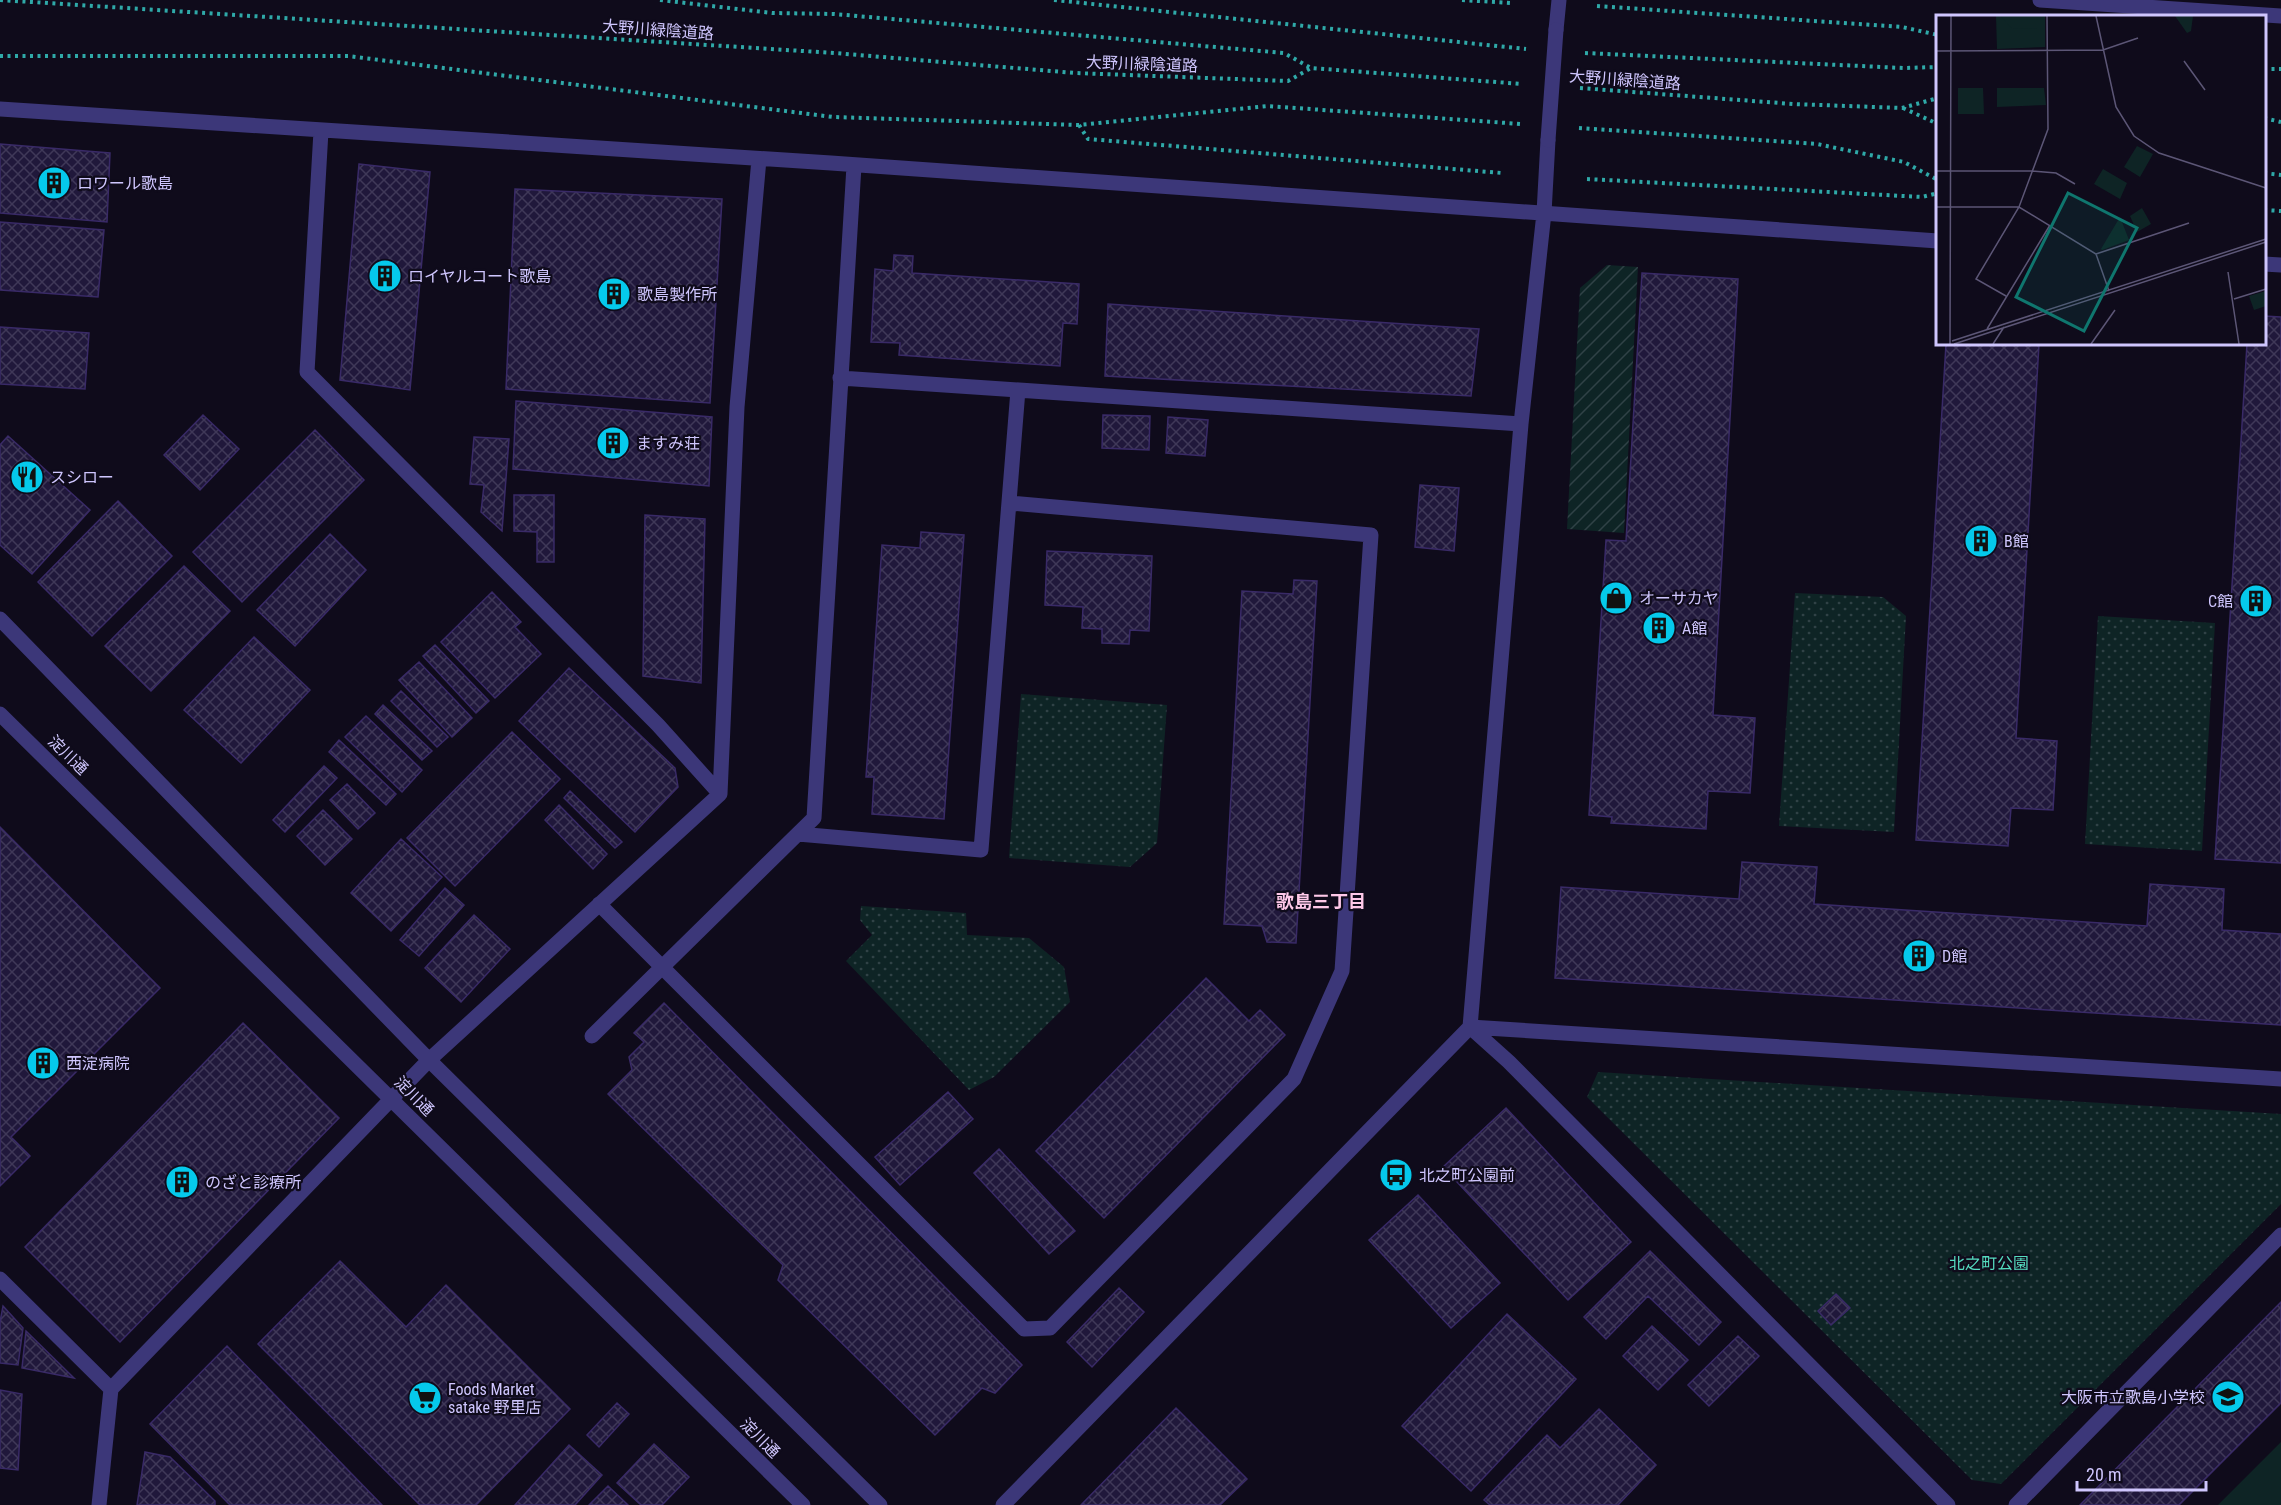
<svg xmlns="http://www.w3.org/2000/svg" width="2281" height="1505" viewBox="0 0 2281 1505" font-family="'Roboto Condensed','Noto Sans JP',sans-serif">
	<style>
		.grass { fill: url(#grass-dots) }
		.garden { fill: url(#garden-furrows) }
		.pitch { fill: #0e2425 }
		.building { fill: url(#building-cross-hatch); stroke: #392a67; stroke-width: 1.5 }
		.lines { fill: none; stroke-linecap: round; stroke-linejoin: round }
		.path { stroke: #2fa9a8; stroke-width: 4; stroke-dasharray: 3 4.5; stroke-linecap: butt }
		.minor { stroke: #3c3779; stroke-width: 15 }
		.minor-bridge { stroke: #3c3779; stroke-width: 15 }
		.labels { text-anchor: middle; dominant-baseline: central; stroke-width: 4.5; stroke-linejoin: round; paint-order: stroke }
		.street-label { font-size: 16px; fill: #cfc6fe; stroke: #0f0b1b }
		.poi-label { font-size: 16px; fill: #cfc6fe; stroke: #0f0b1b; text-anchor: start }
		.park-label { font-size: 16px; fill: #55dbbf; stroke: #0f0b1b }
		.neighbourhood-label { font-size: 18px; font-weight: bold; fill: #fec8e8; stroke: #0f0b1b }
		.inset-road { fill: none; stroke: #5c5676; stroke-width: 1.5 }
		.view { fill: #0f766e; fill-opacity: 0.15; stroke: #0f766e; stroke-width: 3 }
		.inset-edge { fill: none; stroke: #cfc6fe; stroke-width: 3 }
	</style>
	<defs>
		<pattern id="grass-dots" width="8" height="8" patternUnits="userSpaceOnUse" patternTransform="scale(1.5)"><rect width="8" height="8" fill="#0e2425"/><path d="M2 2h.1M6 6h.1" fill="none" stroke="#304246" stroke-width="1.8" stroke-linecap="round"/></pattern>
		<pattern id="garden-furrows" width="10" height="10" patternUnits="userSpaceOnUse" patternTransform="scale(1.5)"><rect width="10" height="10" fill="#0e2425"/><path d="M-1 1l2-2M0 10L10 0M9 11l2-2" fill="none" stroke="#304246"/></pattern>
		<pattern id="building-cross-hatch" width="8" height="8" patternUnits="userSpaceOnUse" patternTransform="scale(1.5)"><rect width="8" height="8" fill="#20183b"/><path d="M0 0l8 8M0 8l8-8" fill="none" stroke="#3f3858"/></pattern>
	</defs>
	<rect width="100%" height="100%" fill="#0f0b1b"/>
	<path class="grass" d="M 1795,593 L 1883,597 L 1906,616 L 1894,832 L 1779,826 Z
		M 2098,616 L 2215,623 L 2202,851 L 2085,844 Z
		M 1021,694 L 1167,705 L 1157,843 L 1130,867 L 1009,858 Z
		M 861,906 L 966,913 L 967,935 L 1029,938 L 1064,967 L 1070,1002 L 994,1077 L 969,1090 L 846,961 L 872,935 L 860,920 Z
		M 1598,1072 L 2281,1114 L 2281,1204 L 2001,1484 L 1972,1480 L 1587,1097 Z"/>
	<path class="garden" d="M 1607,265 L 1638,267 L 1624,533 L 1567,529 L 1580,288 Z"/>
	<path class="pitch" d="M 2281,1442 L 2281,1505 L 2218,1505 Z"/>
	<path class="building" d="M 0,144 L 110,153 L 107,222 L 0,213 Z
		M 359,164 L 430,172 L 410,390 L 340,380 Z
		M 515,189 L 722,199 L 710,403 L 506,389 Z
		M 0,222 L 104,230 L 98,297 L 0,290 Z
		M 894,255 L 913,256 L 912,273 L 1079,284 L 1077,324 L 1063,323 L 1060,366 L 899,355 L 900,343 L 871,342 L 875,269 L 893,271 Z
		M 1642,273 L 1738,279 L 1713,715 L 1755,718 L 1750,793 L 1708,791 L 1706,829 L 1611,823 L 1612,817 L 1589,815 L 1606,540 L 1626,541 Z
		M 1108,304 L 1479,329 L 1471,396 L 1105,376 Z
		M 2264,316 L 2281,317 L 2281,863 L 2215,859 L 2247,344 L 2264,344 Z
		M 0,327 L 89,333 L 85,389 L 0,384 Z
		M 1946,344 L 2039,344 L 2016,738 L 2057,741 L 2053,810 L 2011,808 L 2008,846 L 1916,840 Z
		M 516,401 L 712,417 L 709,486 L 513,469 Z
		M 203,415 L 239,449 L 200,490 L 164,455 Z
		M 1103,415 L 1150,416 L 1149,450 L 1102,448 Z
		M 1168,417 L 1208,420 L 1205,456 L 1166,453 Z
		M 315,430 L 364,480 L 242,602 L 193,552 Z
		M 8,436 L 90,510 L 32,574 L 0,545 L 0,445 Z
		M 474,437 L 509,439 L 502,531 L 481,512 L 484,485 L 470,484 Z
		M 1420,485 L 1459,488 L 1454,551 L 1415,547 Z
		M 514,495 L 554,495 L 554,562 L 537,562 L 537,532 L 514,531 Z
		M 118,501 L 172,556 L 92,636 L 38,582 Z
		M 645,515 L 705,519 L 701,683 L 643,676 Z
		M 921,532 L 964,535 L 944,819 L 872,814 L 874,777 L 866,777 L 882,545 L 920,548 Z
		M 330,534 L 366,570 L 295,646 L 257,610 Z
		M 1047,551 L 1152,556 L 1149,631 L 1130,630 L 1129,644 L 1102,643 L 1102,629 L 1082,628 L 1083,607 L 1045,605 Z
		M 184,566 L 230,611 L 151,691 L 105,646 Z
		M 1294,580 L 1317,581 L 1296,943 L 1267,942 L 1262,926 L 1224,924 L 1242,591 L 1293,594 Z
		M 492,592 L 521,622 L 515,627 L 541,654 L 495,698 L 441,642 Z
		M 254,637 L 310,690 L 241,763 L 184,710 Z
		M 435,645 L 489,701 L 476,713 L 423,656 Z
		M 419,662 L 472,718 L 452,737 L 399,680 Z
		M 569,668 L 675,768 L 678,787 L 635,832 L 519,721 Z
		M 401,691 L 448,737 L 437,747 L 391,701 Z
		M 383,705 L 432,751 L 422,760 L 375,714 Z
		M 366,716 L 422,770 L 402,792 L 345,737 Z
		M 512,732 L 560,779 L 455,886 L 407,838 Z
		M 339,740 L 396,794 L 386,805 L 329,752 Z
		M 324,766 L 337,778 L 285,832 L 273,820 Z
		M 347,784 L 375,813 L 358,829 L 330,800 Z
		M 570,791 L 622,842 L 615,848 L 564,798 Z
		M 559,805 L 607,854 L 593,869 L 545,820 Z
		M 323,810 L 352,839 L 325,865 L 297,836 Z
		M 0,827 L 160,988 L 11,1137 L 30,1156 L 0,1186 Z
		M 401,839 L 442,877 L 391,931 L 351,893 Z
		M 1742,862 L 1817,867 L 1814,904 L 2147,926 L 2150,884 L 2224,889 L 2222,930 L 2281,934 L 2281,1025 L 1555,978 L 1561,887 L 1739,899 Z
		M 445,888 L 464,905 L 419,956 L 400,940 Z
		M 474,915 L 510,949 L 461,1002 L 425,968 Z
		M 1206,978 L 1249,1021 L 1260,1010 L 1285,1035 L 1104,1218 L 1036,1151 Z
		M 664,1003 L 1022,1365 L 995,1393 L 982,1388 L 935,1435 L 778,1280 L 783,1265 L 608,1094 L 632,1070 L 629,1057 L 644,1042 L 634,1033 Z
		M 243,1023 L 339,1118 L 120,1342 L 25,1247 Z
		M 948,1092 L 973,1119 L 900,1185 L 875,1157 Z
		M 1506,1108 L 1631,1242 L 1568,1300 L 1443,1167 Z
		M 999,1149 L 1075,1231 L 1049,1254 L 974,1173 Z
		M 1418,1195 L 1500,1283 L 1451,1328 L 1369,1240 Z
		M 1650,1251 L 1721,1322 L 1699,1345 L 1648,1296 L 1606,1339 L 1584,1317 Z
		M 340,1261 L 406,1327 L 446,1285 L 570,1409 L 476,1505 L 420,1505 L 258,1344 Z
		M 1119,1288 L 1144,1312 L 1092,1367 L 1067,1342 Z
		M 1836,1294 L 1850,1308 L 1831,1325 L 1818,1311 Z
		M 2281,1302 L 2281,1403 L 2179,1505 L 2080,1505 Z
		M 3,1306 L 23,1328 L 18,1365 L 0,1363 L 0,1322 Z
		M 1507,1314 L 1576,1379 L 1471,1491 L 1402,1426 Z
		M 1652,1326 L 1688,1360 L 1658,1390 L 1623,1356 Z
		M 26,1331 L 74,1378 L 22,1368 Z
		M 1738,1336 L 1759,1356 L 1709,1406 L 1688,1385 Z
		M 227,1346 L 382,1505 L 230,1505 L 150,1424 Z
		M 0,1390 L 22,1394 L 18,1470 L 0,1468 Z
		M 617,1403 L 629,1414 L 599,1447 L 587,1435 Z
		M 1176,1408 L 1247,1479 L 1220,1505 L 1081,1505 Z
		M 1599,1409 L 1656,1465 L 1618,1505 L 1490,1505 L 1484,1500 L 1547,1435 L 1560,1448 Z
		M 654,1444 L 689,1477 L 662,1505 L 641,1505 L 617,1483 Z
		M 569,1445 L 602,1475 L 575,1505 L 515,1505 Z
		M 145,1452 L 170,1457 L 215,1501 L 215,1505 L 137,1505 Z
		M 608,1486 L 628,1505 L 589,1505 Z"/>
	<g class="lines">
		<path class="path" d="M 0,0 L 834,53 L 1075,73 L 1288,81 L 1311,68
			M 660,0 L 772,13 L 834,14 L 1284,53 L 1311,68 L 1522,84
			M 1054,0 L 1526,49
			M 1462,0 L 1511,3
			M 1597,6 L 1902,27 L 1938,35
			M 1585,53 L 1903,68 L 1938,67
			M 0,56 L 348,56 L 833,117 L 1079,125 L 1267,106 L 1521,124
			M 2264,69 L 2281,69
			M 1580,88 L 1793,104 L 1902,108 L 1938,98
			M 1903,108 L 1938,124
			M 2264,118 L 2281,122
			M 1079,125 L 1088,139 L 1502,173
			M 1579,128 L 1817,144 L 1904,162 L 1938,180
			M 2264,173 L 2281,175
			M 1587,179 L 1922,197 L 1938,193
			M 2264,210 L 2281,211"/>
		<path class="minor" d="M 2040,0 L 2281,16
			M 1556,30 L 1559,0
			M 0,109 L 831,163 L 1938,241
			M 321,131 L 307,372 L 658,725 L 720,794
			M 2264,264 L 2281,265
			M 840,378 L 1521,424
			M 0,619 L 429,1060 L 880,1505
			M 0,714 L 803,1505
			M 798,834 L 981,850 L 1018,390
			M 599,904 L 1024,1329 L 1050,1328 L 1294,1079 L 1342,971 L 1371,535 L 1010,503
			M 1470,1027 L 2281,1079
			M 1470,1027 L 1509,1062 L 1948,1505
			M 592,1036 L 814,818 L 854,166
			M 0,1279 L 111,1389
			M 99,1505 L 111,1389 L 429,1060 L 720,794 L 737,407 L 759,159
			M 1003,1505 L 1470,1027 L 1521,424 L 1544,213 L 1548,140
			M 2016,1505 L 2281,1235"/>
		<path class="minor-bridge" d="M 1548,140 L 1556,30"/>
	</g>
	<defs>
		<symbol id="building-disc" viewBox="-11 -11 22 22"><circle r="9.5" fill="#05c9eb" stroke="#0f0b1b"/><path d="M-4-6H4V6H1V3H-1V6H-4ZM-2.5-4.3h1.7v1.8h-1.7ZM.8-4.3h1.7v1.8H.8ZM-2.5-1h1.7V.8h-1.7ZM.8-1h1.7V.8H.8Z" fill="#111"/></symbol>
		<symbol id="restaurant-disc" viewBox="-11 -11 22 22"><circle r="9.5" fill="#05c9eb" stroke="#0f0b1b"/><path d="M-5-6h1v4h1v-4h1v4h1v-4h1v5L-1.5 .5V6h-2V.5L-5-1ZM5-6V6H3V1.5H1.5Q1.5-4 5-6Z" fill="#111"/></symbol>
		<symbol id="shop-disc" viewBox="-11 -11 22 22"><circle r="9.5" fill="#05c9eb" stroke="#0f0b1b"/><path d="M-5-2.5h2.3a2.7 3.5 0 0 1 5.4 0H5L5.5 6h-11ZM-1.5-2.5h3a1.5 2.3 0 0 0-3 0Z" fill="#111"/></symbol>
		<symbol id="bus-disc" viewBox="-11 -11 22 22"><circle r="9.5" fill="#05c9eb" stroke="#0f0b1b"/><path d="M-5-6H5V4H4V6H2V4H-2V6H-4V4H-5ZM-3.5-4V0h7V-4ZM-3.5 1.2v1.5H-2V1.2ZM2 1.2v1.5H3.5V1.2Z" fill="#111"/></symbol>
		<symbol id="school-disc" viewBox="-11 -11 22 22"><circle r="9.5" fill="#05c9eb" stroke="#0f0b1b"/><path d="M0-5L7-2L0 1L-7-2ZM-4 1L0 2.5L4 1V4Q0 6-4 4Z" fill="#111"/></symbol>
		<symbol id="supermarket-disc" viewBox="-11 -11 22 22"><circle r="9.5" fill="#05c9eb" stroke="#0f0b1b"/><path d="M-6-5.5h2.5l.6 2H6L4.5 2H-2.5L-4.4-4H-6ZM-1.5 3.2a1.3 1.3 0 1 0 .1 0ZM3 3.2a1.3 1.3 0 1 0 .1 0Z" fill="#111"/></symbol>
	</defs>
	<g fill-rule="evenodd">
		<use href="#building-disc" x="35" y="164" width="38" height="38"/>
		<use href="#building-disc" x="366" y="257" width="38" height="38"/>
		<use href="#building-disc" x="595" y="275" width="38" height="38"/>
		<use href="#building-disc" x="594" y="424" width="38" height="38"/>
		<use href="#restaurant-disc" x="8" y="458" width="38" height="38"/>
		<use href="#building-disc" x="1962" y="522" width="38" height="38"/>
		<use href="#shop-disc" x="1597" y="579" width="38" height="38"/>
		<use href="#building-disc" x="2237" y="582" width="38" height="38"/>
		<use href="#building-disc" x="1640" y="609" width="38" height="38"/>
		<use href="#building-disc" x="1900" y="937" width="38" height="38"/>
		<use href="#building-disc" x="24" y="1044" width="38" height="38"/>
		<use href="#bus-disc" x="1377" y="1156" width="38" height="38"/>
		<use href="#building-disc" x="163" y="1163" width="38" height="38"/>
		<use href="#school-disc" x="2209" y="1378" width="38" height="38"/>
		<use href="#supermarket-disc" x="406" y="1379" width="38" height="38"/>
	</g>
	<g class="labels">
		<g class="street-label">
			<text transform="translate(658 30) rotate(4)">大野川緑陰道路</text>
			<text transform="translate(1142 64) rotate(2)">大野川緑陰道路</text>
			<text transform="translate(1625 80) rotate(4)">大野川緑陰道路</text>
			<text transform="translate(68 755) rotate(44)">淀川通</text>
			<text transform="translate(414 1096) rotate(45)">淀川通</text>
			<text transform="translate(760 1438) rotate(45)">淀川通</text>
		</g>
		<g class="poi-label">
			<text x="77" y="183">ロワール歌島</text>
			<text x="408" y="276">ロイヤルコート歌島</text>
			<text x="637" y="294">歌島製作所</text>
			<text x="636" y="443">ますみ荘</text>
			<text x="50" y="477">スシロー</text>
			<text x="2004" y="541">B館</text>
			<text x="1639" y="598">オーサカヤ</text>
			<text x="2233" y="601" text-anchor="end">C館</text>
			<text x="1682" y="628">A館</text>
			<text x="1942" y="956">D館</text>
			<text x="66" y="1063">西淀病院</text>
			<text x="1419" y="1175">北之町公園前</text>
			<text x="205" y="1182">のざと診療所</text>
			<text x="448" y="1389">Foods Market<tspan x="448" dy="18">satake 野里店</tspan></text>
			<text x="2205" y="1397" text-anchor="end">大阪市立歌島小学校</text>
		</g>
		<g class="park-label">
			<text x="1989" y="1263">北之町公園</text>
		</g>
		<g class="neighbourhood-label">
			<text x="1321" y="901">歌島三丁目</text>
		</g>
	</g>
	<g transform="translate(1936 15)">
		<rect width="330" height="330" fill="#0f0b1b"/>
		<path d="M 60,1 L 109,1 L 109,32 L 61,34 ZM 239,1 L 257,1 L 255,16 L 251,18 ZM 61,73 L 108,73 L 110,90 L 61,92 ZM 184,202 L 193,225 L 166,235 L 165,234 ZM 330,276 L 330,291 L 318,295 L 313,281 Z" fill="#0e2425"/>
		<path d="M 65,1 L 102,1 L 102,13 L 76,14 ZM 22,73 L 47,73 L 48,99 L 22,99 ZM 201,131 L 217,139 L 204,162 L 188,152 ZM 167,154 L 191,168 L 184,184 L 158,169 ZM 206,193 L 215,209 L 201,217 L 194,201 Z" fill="#0e2425"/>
		<path class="inset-road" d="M 160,1 L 180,92 L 198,121 L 223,138 L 330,173M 0,36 L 167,35 L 202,23M 248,46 L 269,75M 0,156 L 96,156 L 120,158 L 139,169M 0,192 L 83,192 L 160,239 L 173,276M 160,239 L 253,208M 292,257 L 303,329M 70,281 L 40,264 L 83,192 L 112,114 L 111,1M 298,284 L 330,274M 51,314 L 114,210M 16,326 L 330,224M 14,329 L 15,1M 18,329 L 330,227M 57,329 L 68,312M 155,329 L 179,295"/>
		<path class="view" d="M 132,178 L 201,213 L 148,316 L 80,282 Z"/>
		<rect width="330" height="330" class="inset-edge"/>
	</g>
	<path d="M2077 1481v9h129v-9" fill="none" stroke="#cfc6fe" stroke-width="3"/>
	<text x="2086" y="1481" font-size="18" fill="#cfc6fe" stroke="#0f0b1b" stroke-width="4.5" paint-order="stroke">20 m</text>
</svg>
